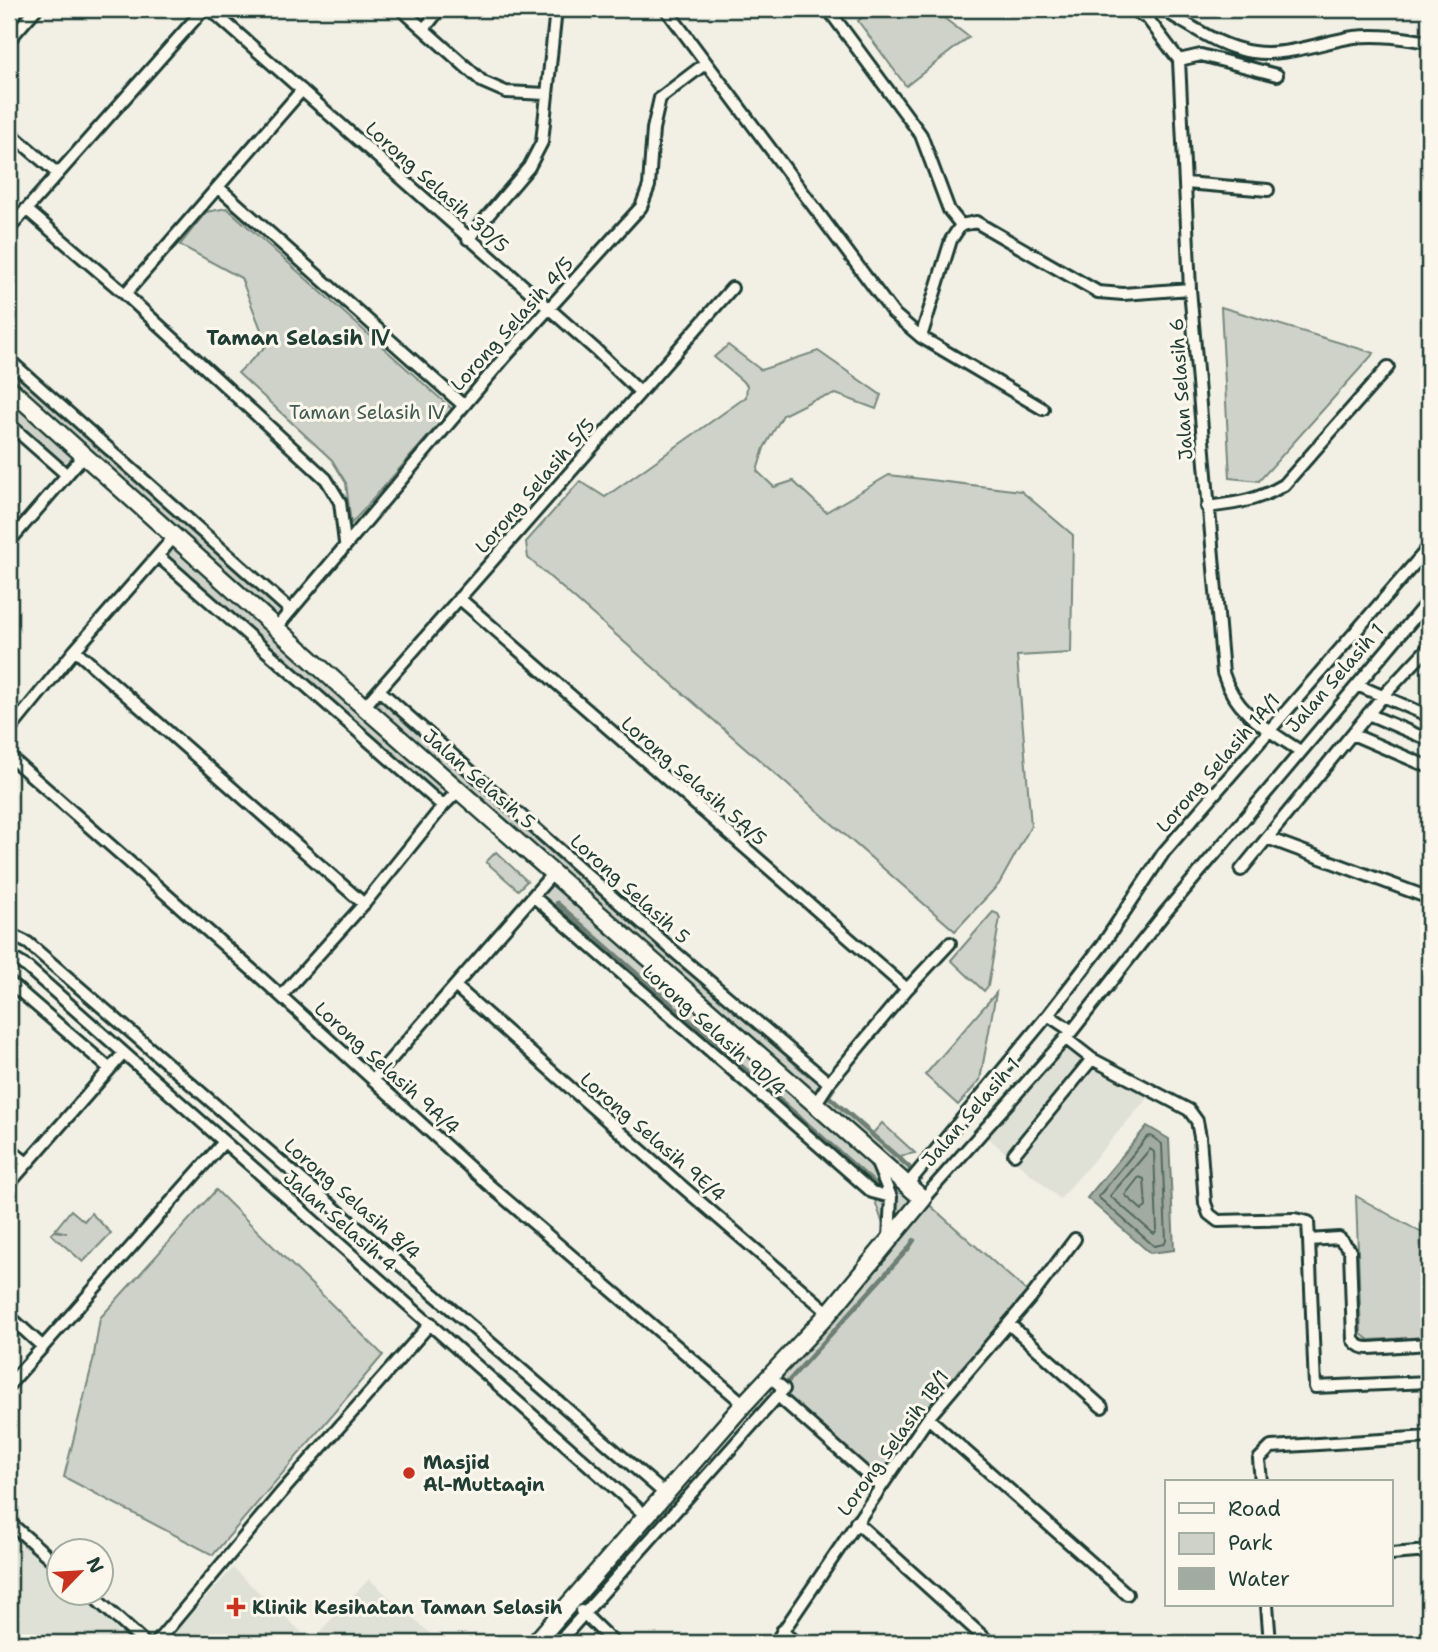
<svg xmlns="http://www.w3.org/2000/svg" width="1438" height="1652" viewBox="0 0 1438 1652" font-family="'Shantell Sans',sans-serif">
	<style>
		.built { fill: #e0e1d6 }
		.green { fill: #cfd2c8; stroke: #77887e; stroke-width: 2 }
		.water { fill: #a2aba1; stroke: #6e7f75; stroke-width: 2 }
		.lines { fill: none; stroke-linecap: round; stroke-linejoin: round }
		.shore { stroke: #536960; stroke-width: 2 }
		.stream { stroke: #6e7f75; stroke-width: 4.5 }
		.street-casing { stroke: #1f3d34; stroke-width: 16 }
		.secondary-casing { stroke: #1f3d34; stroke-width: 21 }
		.street { stroke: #fbf7ec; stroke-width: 10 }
		.secondary { stroke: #fbf7ec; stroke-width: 16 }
		.poi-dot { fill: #c8321e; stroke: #fbf7ec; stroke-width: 2.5 }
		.labels { text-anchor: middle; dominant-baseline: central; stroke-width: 6; stroke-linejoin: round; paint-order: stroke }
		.street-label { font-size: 19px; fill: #1f3d34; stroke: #fbf7ec }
		.park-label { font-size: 19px; fill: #425b52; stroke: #fbf7ec }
		.poi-label { font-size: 19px; font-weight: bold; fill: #1f3d34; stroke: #fbf7ec; text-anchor: start }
		.neighbourhood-label { font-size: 21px; font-weight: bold; fill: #1f3d34; stroke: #fbf7ec }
	</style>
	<rect width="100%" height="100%" fill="#f2f0e5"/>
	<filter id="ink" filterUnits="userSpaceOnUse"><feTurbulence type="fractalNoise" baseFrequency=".0143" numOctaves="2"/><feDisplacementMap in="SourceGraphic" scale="14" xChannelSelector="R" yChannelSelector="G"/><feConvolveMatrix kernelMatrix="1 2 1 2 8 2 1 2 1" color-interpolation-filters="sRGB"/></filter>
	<g filter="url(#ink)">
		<path class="built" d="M 1065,1038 L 1152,1093 L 1060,1199 L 982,1133 Z
			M 9,1522 L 59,1567 L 60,1592 L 88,1593 L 144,1643 L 9,1643 Z
			M 233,1568 L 311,1641 L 369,1579 L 441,1643 L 182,1643 L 172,1635 Z"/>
		<path class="green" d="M 871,9 L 932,9 L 969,37 L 906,86 L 858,21 Z
			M 227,208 L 452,409 L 351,524 L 346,483 L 332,460 L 238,373 L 267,345 L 241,278 L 180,245 L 206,212 Z
			M 1221,307 L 1374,353 L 1259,481 L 1230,478 Z
			M 728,345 L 761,370 L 818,351 L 881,395 L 876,409 L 836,394 L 813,400 L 783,415 L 764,448 L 757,471 L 774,487 L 793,481 L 826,512 L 889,475 L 1021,491 L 1073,535 L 1071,653 L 1017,656 L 1031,826 L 999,884 L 955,931 L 528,558 L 526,542 L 580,481 L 605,497 L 746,397 L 747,385 L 714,357 Z
			M 9,360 L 290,610 L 276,627 L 364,706 L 379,690 L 677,954 L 835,1089 L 830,1096 L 873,1133 L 882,1123 L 915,1153 L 900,1156 L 909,1167 L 907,1185 L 1032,1296 L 880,1486 L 778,1396 L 784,1389 L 769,1376 L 888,1239 L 872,1192 L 533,896 L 554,873 L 459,790 L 443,806 L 158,556 L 174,537 L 85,456 L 67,475 L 9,424 Z
			M 496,852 L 527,881 L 518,890 L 486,862 Z
			M 993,912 L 998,914 L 1000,918 L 988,986 L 984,991 L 951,960 Z
			M 996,993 L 980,1080 L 958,1105 L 925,1075 Z
			M 216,1190 L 383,1355 L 213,1555 L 64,1477 L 93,1361 L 100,1318 Z
			M 1356,1196 L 1429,1237 L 1429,1337 L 1369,1340 L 1361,1334 Z
			M 71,1210 L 84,1221 L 91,1213 L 111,1233 L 83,1262 L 51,1234 L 54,1231 L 67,1233 L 55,1230 Z"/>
		<path class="water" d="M 1147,1126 L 1169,1139 L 1174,1250 L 1150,1253 L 1087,1198 Z"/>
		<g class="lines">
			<path class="shore" d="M 1151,1136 L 1162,1144 L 1166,1241 L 1164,1244 L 1154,1246 L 1098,1197 L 1147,1137 Z
				M 1150,1149 L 1154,1152 L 1157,1230 L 1154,1234 L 1110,1196 Z
				M 1139,1177 L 1144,1179 L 1146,1207 L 1142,1210 L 1125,1195 Z"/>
			<path class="stream" d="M 557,903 L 875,1184
				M 760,1031 L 808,1074
				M 828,1096 L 909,1167
				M 784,1386 L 908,1249 L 914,1240
				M 578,1609 L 629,1555"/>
			<defs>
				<path id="street" d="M 210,9 L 596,350 L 640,392
					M 401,9 L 483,82 L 506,92 L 546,94
					M 666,9 L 893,313 L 921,337
					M 828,9 L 921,135 L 949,210 L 961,225
					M 1132,9 L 1148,19 L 1179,60 L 1190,289 L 1223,673 C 1235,713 1267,729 1300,751
					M 1167,9 L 1170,14 C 1196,29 1222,48 1253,52 C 1287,57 1321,42 1354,37 C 1380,34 1404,38 1429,42
					M 424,29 L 440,9
					M 9,40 L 36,9
					M 1179,60 L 1201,55 L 1277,75
					M 9,132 L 58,174
					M 1186,183 L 1268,190
					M 218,187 L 463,405
					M 26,209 L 125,294 L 326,479 L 340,502 L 345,543
					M 9,229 L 204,9
					M 468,239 L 529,167 L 542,142 L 556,9
					M 125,294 L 302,90
					M 9,360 L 290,610
					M 1043,409 L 921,337 L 951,240 L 961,225 L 976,222 L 1098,292 L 1123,294 L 1190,289
					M 9,424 L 67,475
					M 1207,507 C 1237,503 1257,501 1284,485 L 1388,367
					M 9,542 L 84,455
					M 158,556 L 443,806
					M 459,598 L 907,989
					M 276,628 L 504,358 L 641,207 L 649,186 L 653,129 L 660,98 L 706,63
					M 75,650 L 364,904
					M 1357,685 L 1429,716
					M 379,690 L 677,954 L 829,1083
					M 364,707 L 732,288
					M 1368,714 L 1429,740
					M 9,731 L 75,650 L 174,537
					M 1352,734 L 1429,767
					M 9,756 L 260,977 L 489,1185 L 744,1404
					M 1267,838 L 1429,898
					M 1241,870 L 1383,696 L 1429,647
					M 533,896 L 872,1192 L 891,1197
					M 9,934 L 28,943 L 664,1493
					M 9,956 L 27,967 L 645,1515
					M 9,982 L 110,1069
					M 455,986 L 678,1183 L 829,1313
					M 281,996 L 364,904 L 443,806 L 459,790
					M 1048,1015 L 1072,1031
					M 1065,1038 L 1092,1059 L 1189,1110 L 1197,1121 L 1200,1137 L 1205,1203 L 1209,1214 L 1218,1221 L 1295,1219 L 1308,1222 L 1309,1240 L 1339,1238 L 1350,1250 L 1353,1340 C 1358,1346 1362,1348 1370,1348 L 1429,1344
					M 373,1080 L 554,872
					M 816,1103 L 829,1083 L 907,989 L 950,943
					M 9,1149 L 27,1163
					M 1014,1154 L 1092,1059
					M 876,1161 L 891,1197 L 889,1239
					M 9,1184 L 123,1054
					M 907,1185 L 1048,1015 L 1103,944 L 1164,852 L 1429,547
					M 923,1199 L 1072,1031 L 1164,914 L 1429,600
					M 1309,1240 L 1315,1387 L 1429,1382
					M 9,1316 L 43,1347
					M 1009,1324 L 1102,1407
					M 9,1385 L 223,1143
					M 778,1396 L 880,1486
					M 928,1418 L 1127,1594
					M 1261,1482 L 1259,1459 L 1271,1447 L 1429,1437
					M 9,1522 L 60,1567
					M 856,1522 L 990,1643
					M 1391,1554 L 1429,1551
					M 88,1592 L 145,1643
					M 1267,1605 L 1270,1643
					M 581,1611 L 614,1643
					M 782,1631 L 796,1643
					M 156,1643 L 281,1493 L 431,1323
					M 558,1643 L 784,1389 L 769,1376
					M 775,1643 L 928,1418 L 1032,1296 L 1075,1239"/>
				<path id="secondary" d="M 9,388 L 364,707 L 923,1199 L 829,1313 L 744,1404 L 535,1643"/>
			</defs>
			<use href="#street" class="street-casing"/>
			<use href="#secondary" class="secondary-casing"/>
			<use href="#street" class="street"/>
			<use href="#secondary" class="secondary"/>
		</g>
	</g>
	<g class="poi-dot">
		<circle cx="409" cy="1473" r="7"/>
		<path d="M232.5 1596.5h7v7h7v7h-7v7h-7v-7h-7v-7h7z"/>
	</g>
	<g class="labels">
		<g class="street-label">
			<text transform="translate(437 187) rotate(42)">Lorong Selasih 3D/5</text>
			<text transform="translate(512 324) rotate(-48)">Lorong Selasih 4/5</text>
			<text transform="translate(1181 389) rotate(-94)">Jalan Selasih 6</text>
			<text transform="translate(535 486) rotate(-49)">Lorong Selasih 5/5</text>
			<text transform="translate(1335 678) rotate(-49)">Jalan Selasih 1</text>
			<text transform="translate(1218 763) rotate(-49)">Lorong Selasih 1A/1</text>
			<text transform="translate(479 779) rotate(41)">Jalan Selasih 5</text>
			<text transform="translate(694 781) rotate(41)">Lorong Selasih 5A/5</text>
			<text transform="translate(630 889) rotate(42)">Lorong Selasih 5</text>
			<text transform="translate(714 1030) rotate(42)">Lorong Selasih 9D/4</text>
			<text transform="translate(387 1068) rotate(42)">Lorong Selasih 9A/4</text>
			<text transform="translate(971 1112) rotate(-49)">Jalan Selasih 1</text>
			<text transform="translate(653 1137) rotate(41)">Lorong Selasih 9E/4</text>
			<text transform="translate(352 1199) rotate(41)">Lorong Selasih 8/4</text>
			<text transform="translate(340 1221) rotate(41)">Jalan Selasih 4</text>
			<text transform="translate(893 1443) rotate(-54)">Lorong Selasih 1B/1</text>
		</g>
		<g class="park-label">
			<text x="367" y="412">Taman Selasih Ⅳ</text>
		</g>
		<g class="poi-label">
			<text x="423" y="1462">Masjid<tspan x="423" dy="22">Al-Muttaqin</tspan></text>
			<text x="252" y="1607">Klinik Kesihatan Taman Selasih</text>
		</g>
		<g class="neighbourhood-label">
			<text x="298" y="338">Taman Selasih Ⅳ</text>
		</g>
	</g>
	<rect width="1438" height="1652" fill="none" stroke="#fbf7ec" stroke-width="35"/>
	<rect x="18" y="18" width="1403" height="1617" fill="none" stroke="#1f3d34" stroke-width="2.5" filter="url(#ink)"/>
	<rect x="1165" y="1480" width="228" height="126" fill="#fbf7ec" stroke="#a3ada2" stroke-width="2"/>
	<rect x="1179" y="1503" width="35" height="10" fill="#fbf7ec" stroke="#a3ada2" stroke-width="2"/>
	<text x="1228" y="1516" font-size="21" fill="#1f3d34">Road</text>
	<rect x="1179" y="1533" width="35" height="21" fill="#cfd2c8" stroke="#a3ada2" stroke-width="2"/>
	<text x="1228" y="1550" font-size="21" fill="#1f3d34">Park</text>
	<rect x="1179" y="1568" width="35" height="21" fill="#a2aba1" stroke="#a3ada2" stroke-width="2"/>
	<text x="1228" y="1586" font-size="21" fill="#1f3d34">Water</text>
	<g transform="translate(80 1572) rotate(65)"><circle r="33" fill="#fbf7ec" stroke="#a3ada2" stroke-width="2"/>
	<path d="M0-5L12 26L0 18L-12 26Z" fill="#c8321e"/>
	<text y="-10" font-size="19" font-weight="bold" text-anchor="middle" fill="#1f3d34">N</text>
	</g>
</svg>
